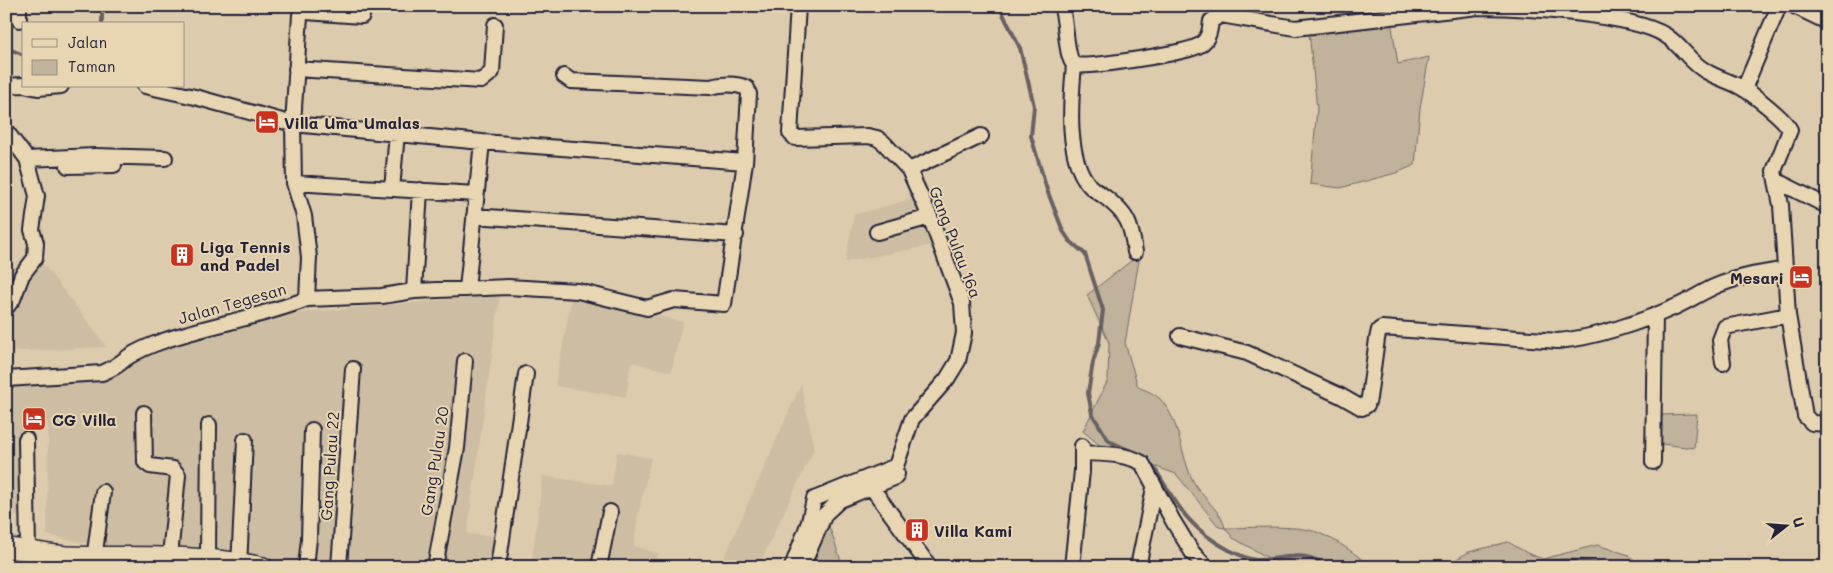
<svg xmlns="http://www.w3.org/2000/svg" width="1833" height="573" viewBox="0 0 1833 573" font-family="Mali,sans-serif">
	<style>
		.built { fill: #cdbea3 }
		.green { fill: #c0b29b; stroke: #716a6b }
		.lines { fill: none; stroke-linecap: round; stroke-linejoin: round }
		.stream { stroke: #676064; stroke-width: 4 }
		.street-casing { stroke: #22223b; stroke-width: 18 }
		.secondary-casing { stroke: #22223b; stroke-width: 22 }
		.street { stroke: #e8d6b3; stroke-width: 14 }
		.secondary { stroke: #e8d6b3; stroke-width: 19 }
		.labels { text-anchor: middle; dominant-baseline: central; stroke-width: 4; stroke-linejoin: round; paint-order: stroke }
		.poi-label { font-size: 16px; font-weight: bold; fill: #22223b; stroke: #e8d6b3; text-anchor: start }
		.street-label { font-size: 16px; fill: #22223b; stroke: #e8d6b3 }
	</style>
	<rect width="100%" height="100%" fill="#dccbac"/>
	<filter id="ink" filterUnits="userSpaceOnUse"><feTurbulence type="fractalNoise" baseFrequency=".02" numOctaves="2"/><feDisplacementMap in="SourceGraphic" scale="10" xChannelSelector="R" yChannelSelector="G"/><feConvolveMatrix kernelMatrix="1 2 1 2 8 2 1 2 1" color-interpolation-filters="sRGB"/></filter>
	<g filter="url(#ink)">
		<path class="built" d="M 929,194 L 949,242 L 845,262 L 854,215 Z
			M 31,248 L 107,347 L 6,352 L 6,278 Z
			M 500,295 L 467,534 L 496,536 L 492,567 L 199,567 L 165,559 L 163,567 L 99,567 L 100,546 L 47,535 L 48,422 L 27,422 L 28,516 L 6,516 L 6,370 L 95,369 L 127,354 L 286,314 Z
			M 572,296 L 683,322 L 671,372 L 631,362 L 626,397 L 555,386 Z
			M 801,384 L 814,449 L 758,567 L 720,567 Z
			M 617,452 L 651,458 L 638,515 L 634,546 L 658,553 L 653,567 L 531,567 L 543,476 L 612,486 Z"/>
		<path class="green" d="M 1390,15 L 1398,64 L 1429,57 L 1420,108 L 1415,165 L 1396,173 L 1340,188 L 1310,184 L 1317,109 L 1309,32 Z
			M 1140,254 L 1125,343 L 1138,387 C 1145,390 1156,394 1161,400 C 1181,423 1180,454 1193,481 C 1201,497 1222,511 1225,528 C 1250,528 1297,524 1319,533 C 1338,541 1355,553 1371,567 L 1293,567 L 1274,561 L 1233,538 L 1225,528 L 1219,527 L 1176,474 L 1103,448 L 1083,431 L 1108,380 L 1109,343 L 1087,295 Z
			M 1697,414 L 1694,448 L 1654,443 L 1658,415 Z
			M 825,514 L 843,567 L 803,567 Z
			M 1508,542 L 1527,553 L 1543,559 L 1597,545 L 1629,555 L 1642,567 L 1442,567 L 1469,552 Z"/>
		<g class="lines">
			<path class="stream" d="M 102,6 L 102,24
				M 999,6 L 1020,48 L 1034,106 L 1031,136 L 1047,190 L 1063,231 L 1069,240 L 1085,254 L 1103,310 L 1099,343 L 1093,362 L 1088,393 L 1092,414 L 1109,441 L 1133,452
				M 6,48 L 24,55
				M 1148,463 L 1155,469 C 1177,505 1189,529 1229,550 C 1238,554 1247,560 1257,560 C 1284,560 1303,548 1328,567
				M 1512,567 C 1539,560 1582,557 1609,567"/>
			<defs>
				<path id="street" d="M 1061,6 C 1067,21 1065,56 1074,65
					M 1794,6 L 1827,22
					M 19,20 L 19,6
					M 1074,65 C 1090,68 1187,53 1200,45 C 1209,39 1210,30 1211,21 L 1221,15 L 1295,28 L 1478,7 C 1520,7 1631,14 1665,35 C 1680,44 1689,61 1704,70 C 1716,78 1730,81 1742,88 C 1753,94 1785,119 1790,130 L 1774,171 L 1781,205 L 1788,315 L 1805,416 L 1812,423 L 1827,424
					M 1074,65 C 1071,99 1065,157 1089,185 C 1093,190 1100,193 1105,197 C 1128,215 1131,223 1135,252
					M 296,69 L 481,81 L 492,72 L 495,25
					M 6,86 L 24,85
					M 28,86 L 38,88 L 61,86
					M 145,86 L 195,97 L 293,124 L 482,142 L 745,162
					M 1744,89 L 1779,6
					M 6,131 L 27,159 L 37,196 L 32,230 L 36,243 L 35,258 L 22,275 L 13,299 L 6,308
					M 27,159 L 95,156 L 165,158
					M 68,166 L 114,165
					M 909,170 L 981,136
					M 1777,181 L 1827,206
					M 294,183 L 476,194
					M 392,189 L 397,133
					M 474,216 L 736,235
					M 877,232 L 930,217
					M 467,289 L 482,142
					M 414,291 L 420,190
					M 307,299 L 382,296 L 414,291 L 508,287 L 578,291 L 647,308 L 674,300 L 724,304 L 745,162 L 749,94 L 747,88 C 735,83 722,84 710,87 L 571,81 L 564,76
					M 1180,336 L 1247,353 L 1341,396 L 1362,408 L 1367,405 L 1369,398 L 1377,339 L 1379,330 L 1382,328 L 1558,341 C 1595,338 1641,322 1675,307 C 1689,301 1702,292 1716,286 C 1739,276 1763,273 1787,269
					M 1723,363 L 1720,340 L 1725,327 L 1788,315
					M 6,379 L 102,373 C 113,369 119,364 128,357 C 139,350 151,345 163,341 C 210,325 261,317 307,299 L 309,257 L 304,216 L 294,183 L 293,124 L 300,15 L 306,12 L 362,16
					M 144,413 L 145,462 L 150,466 L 173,469 L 178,475 L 170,556
					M 26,439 L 28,549
					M 1083,453 C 1102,454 1125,453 1142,463 L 1173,521 L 1192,552 L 1206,567
					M 1653,462 L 1655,315
					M 872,488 L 929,566
					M 206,566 L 208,558 L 209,425
					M 93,567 L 103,492
					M 239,567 L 245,440
					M 306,567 L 309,539 L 312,430
					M 339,567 L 353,369
					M 435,567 L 457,448 L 465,361
					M 498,567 L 526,374
					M 599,567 L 610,512
					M 792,567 L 809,522 L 814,499 L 896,466 L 912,419 L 947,379 L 958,361 L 964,333 L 962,303 L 930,217 L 909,170 L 884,143 L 877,138 L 868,136 L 795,138 L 790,133 L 798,6
					M 802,567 L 825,514 L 840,500 L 894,478 L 897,474
					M 1072,567 L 1082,471 L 1082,446
					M 1138,567 L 1154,488"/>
				<path id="secondary" d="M 6,548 C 27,549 47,555 67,556 C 133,558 198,553 263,567"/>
			</defs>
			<use href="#street" class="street-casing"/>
			<use href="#secondary" class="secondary-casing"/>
			<use href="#street" class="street"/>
			<use href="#secondary" class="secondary"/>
		</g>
	</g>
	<defs>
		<symbol id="hotel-square" viewBox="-11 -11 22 22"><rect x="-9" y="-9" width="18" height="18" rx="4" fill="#c8321e" stroke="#e8d6b3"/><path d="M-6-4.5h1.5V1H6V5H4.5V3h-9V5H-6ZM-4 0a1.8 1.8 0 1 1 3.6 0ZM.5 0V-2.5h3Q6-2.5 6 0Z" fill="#fff"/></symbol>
		<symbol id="building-square" viewBox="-11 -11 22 22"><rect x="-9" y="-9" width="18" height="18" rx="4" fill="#c8321e" stroke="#e8d6b3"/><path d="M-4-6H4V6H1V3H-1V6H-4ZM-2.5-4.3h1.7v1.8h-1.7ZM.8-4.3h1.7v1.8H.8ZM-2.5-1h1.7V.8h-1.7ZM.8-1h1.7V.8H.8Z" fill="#fff"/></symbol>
	</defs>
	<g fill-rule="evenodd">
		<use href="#hotel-square" x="253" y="108" width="28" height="28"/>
		<use href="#building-square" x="168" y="241" width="28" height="28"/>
		<use href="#hotel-square" x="1787" y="263" width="28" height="28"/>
		<use href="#hotel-square" x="20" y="405" width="28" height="28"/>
		<use href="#building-square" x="903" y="516" width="28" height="28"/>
	</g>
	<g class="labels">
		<g class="poi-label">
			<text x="284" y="122">Villa Uma Umalas</text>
			<text x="200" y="246">Liga Tennis<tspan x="200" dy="18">and Padel</tspan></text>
			<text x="1784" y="277" text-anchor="end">Mesari</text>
			<text x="52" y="419">CG Villa</text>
			<text x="934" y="530">Villa Kami</text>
		</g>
		<g class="street-label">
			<text transform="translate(956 242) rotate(69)">Gang Pulau 16a</text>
			<text transform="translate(232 303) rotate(-16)">Jalan Tegesan</text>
			<text transform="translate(434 461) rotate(-81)">Gang Pulau 20</text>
			<text transform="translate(329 466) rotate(-86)">Gang Pulau 22</text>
		</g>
	</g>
	<rect width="1833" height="573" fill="none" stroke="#e8d6b3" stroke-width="25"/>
	<rect x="12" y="12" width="1808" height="548" fill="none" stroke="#22223b" stroke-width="2" filter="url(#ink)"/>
	<rect x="22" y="22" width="162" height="65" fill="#e8d6b3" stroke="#998e83"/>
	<rect x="32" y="39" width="25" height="8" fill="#e8d6b3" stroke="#998e83"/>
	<text x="68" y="48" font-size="15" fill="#22223b">Jalan</text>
	<rect x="32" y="60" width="25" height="15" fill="#c0b29b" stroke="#998e83"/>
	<text x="68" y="72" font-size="15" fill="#22223b">Taman</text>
	<g transform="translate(1786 526) rotate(73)" stroke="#e8d6b3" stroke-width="4" paint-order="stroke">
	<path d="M0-4L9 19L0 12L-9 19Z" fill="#22223b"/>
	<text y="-8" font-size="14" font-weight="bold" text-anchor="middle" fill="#22223b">U</text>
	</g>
</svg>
